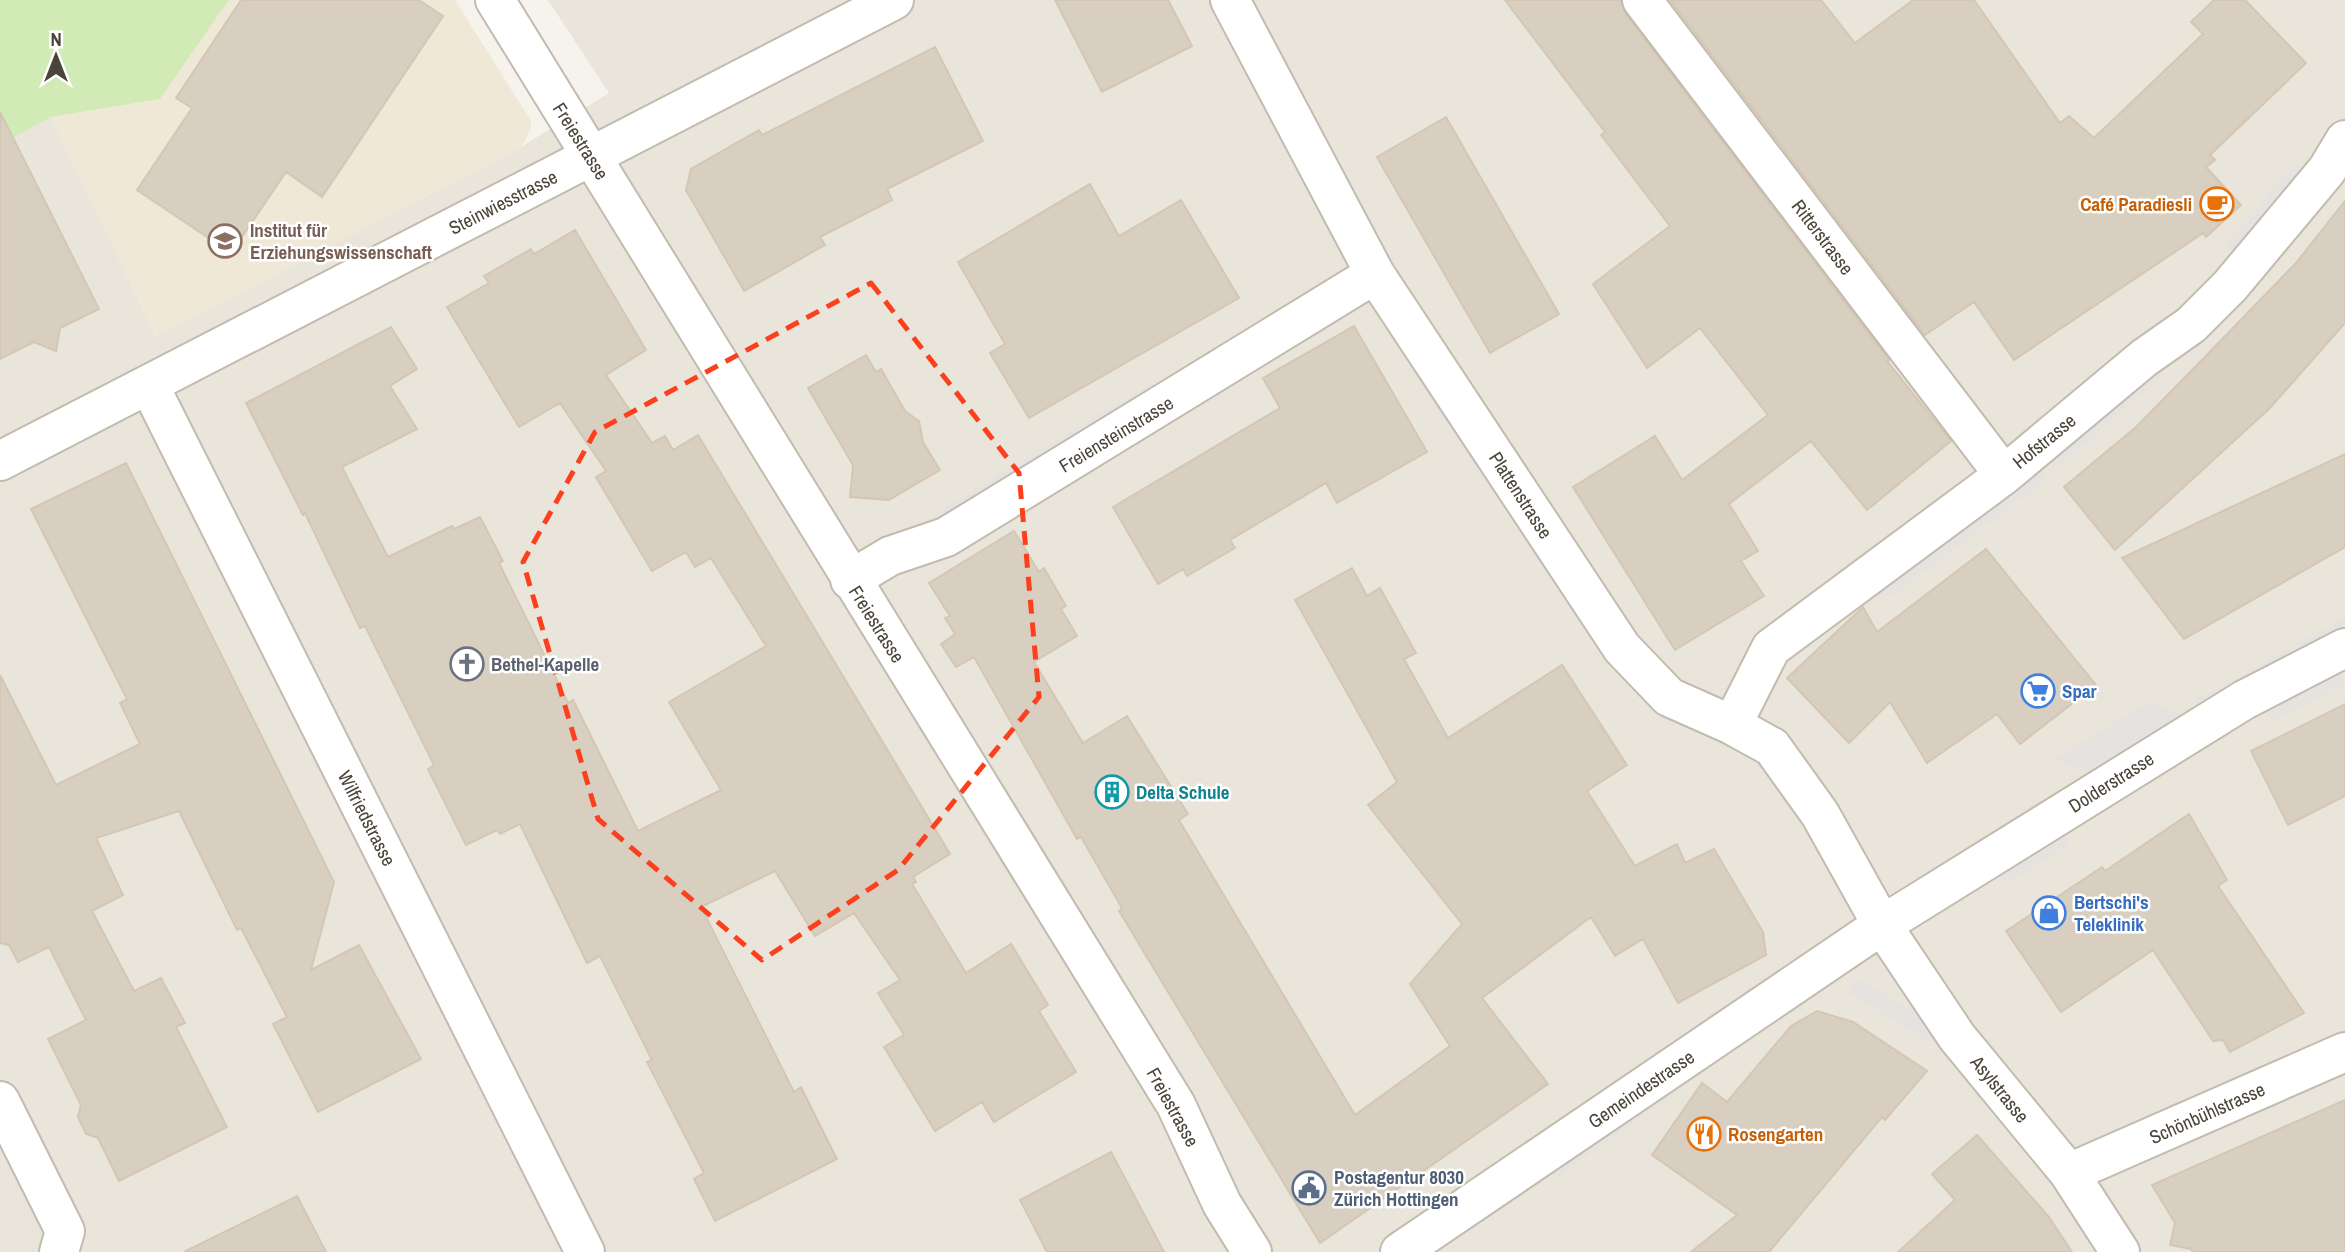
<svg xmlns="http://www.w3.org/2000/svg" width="2345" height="1252" viewBox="0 0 2345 1252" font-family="'Archivo Narrow',sans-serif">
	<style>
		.residential { fill: #eae5da }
		.education { fill: #efe8d6 }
		.green { fill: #d2eab5 }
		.parking { fill: #e5e3e0 }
		.building { fill: #d8cfc1; stroke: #d3c7b4; stroke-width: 2 }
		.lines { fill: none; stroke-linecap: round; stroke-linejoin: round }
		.minor-casing { stroke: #c2bbae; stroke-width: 42 }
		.minor { stroke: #fff; stroke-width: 38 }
		.marked { fill: none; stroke: #fc3f1d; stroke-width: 5; stroke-dasharray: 14 9; stroke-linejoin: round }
		.labels { text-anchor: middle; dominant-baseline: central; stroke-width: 5; stroke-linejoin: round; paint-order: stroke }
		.street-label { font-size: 19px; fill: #4b4439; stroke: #fff }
		.food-label { font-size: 19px; font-weight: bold; fill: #c56008; stroke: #fff; text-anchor: end }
		.education-label { font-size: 19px; font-weight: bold; fill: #785e54; stroke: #fff; text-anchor: start }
		.worship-label { font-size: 19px; font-weight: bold; fill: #5b616d; stroke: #fff; text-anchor: start }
		.shop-label { font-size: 19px; font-weight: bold; fill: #366cbe; stroke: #fff; text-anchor: start }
		.culture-label { font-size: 19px; font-weight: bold; fill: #0d838f; stroke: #fff; text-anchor: start }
		.service-label { font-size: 19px; font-weight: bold; fill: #4e5e75; stroke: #fff; text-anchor: start }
	</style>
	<rect width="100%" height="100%" fill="#f6f3ec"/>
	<path class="residential" d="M 548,0 L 2345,0 L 2345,1252 L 0,1252 L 0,145 L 51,117 L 156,336 L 521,147 L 609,93 Z"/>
	<path class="education" d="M 229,0 L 455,0 L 531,121 L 531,129 L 521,147 L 156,336 L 51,117 L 160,99 Z"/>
	<path class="green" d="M 0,0 L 229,0 L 160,99 L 51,117 L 0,145 Z"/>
	<path class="parking" d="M 2295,163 L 2306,172 L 2236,255 L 2225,246 Z
		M 1399,318 L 1489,460 L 1475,469 L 1385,327 Z
		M 2149,368 L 2159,379 L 2057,468 L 2048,457 Z
		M 1150,384 L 1158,396 L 939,527 L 932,515 Z
		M 2038,467 L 2048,479 L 1890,597 L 1869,593 Z
		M 2345,617 L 2345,636 L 2202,715 L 2194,701 Z
		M 2339,668 L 2345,683 L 2272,722 L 2265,708 Z
		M 2150,701 L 2195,720 L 2099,778 L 2054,759 Z
		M 2062,831 L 2070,844 L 2006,884 L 1998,870 Z
		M 1856,978 L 1939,1026 L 1930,1042 L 1848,993 Z
		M 1772,1003 L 1782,1016 L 1556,1178 L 1546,1165 Z"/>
	<path class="building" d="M 241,0 L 419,0 L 443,16 L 322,197 L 286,172 L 231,253 L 137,190 L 192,108 L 176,98 Z
		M 1055,0 L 1168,0 L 1192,46 L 1102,92 Z
		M 1505,0 L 1621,0 L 1625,13 L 1889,360 L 1887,361 L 1951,441 L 1867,510 L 1811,441 L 1729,504 L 1758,551 L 1741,561 L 1764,596 L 1675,650 L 1573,487 L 1655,436 L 1682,480 L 1768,415 L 1700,328 L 1647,368 L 1593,284 L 1670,226 L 1601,135 L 1605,132 Z
		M 1670,0 L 1821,0 L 1855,43 L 1913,0 L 1974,0 L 2060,123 L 2069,116 L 2094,138 L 2203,34 L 2191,22 L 2214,0 L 2245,0 L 2306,63 L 2210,155 L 2215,160 L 2206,167 L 2241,205 L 2206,237 L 2203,233 L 2014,360 L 1974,302 L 1925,335 Z
		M 935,47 L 983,141 L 887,189 L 892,200 L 820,237 L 825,245 L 744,291 L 686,190 L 691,169 L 759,130 L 762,135 Z
		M 0,112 L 99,309 L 60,328 L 56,351 L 34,342 L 0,359 Z
		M 1446,117 L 1559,314 L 1490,353 L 1377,157 Z
		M 1090,184 L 1119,236 L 1181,200 L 1239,298 L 1029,418 L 990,353 L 1005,344 L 958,262 Z
		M 2345,201 L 2345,323 L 2270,408 L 2115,550 L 2064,487 L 2136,427 L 2199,363 L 2296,263 Z
		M 575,230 L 646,350 L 606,375 L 652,443 L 665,436 L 673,450 L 698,435 L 950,854 L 913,877 L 916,882 L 912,884 L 966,973 L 1011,944 L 1048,1005 L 1039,1011 L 1076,1072 L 994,1122 L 982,1102 L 935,1131 L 884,1047 L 904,1035 L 878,993 L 900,980 L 854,913 L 815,936 L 775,871 L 701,907 L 794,1092 L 801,1087 L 837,1159 L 715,1221 L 694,1179 L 704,1173 L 647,1062 L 652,1060 L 600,956 L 587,963 L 520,824 L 500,834 L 497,830 L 466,845 L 428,769 L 434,765 L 365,626 L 360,628 L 305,513 L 303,515 L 246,403 L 391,327 L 417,369 L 390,386 L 417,429 L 342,467 L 388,557 L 452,526 L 454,529 L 480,517 L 503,561 L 499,563 L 568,703 L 573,700 L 638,831 L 721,790 L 669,702 L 766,646 L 711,558 L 695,567 L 686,552 L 652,571 L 596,477 L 606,471 L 560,403 L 519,427 L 447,307 L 489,283 L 484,276 L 531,249 L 534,254 Z
		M 1354,326 L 1427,452 L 1337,503 L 1326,483 L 1230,540 L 1235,548 L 1187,576 L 1183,569 L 1158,584 L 1113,507 L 1280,408 L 1263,378 Z
		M 866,355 L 876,372 L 881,369 L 905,411 L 919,421 L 923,442 L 940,470 L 889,500 L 850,497 L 853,465 L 808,388 Z
		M 2345,454 L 2345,547 L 2184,639 L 2122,558 Z
		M 126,463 L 334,882 L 311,970 L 359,945 L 421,1059 L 318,1112 L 273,1024 L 287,1017 L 241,928 L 237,930 L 179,811 L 96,838 L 123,895 L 92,911 L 134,991 L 161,978 L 185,1023 L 176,1027 L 227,1127 L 119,1181 L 98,1138 L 86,1134 L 78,1117 L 81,1105 L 48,1039 L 86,1020 L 49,947 L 18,962 L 9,945 L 0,943 L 0,675 L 56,785 L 140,744 L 120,703 L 127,699 L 31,509 Z
		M 1014,531 L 1039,572 L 1044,568 L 1066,606 L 1061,609 L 1077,636 L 1034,662 L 1083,743 L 1127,716 L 1188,814 L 1179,820 L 1355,1115 L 1450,1046 L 1410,984 L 1462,924 L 1368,805 L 1397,782 L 1295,600 L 1352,568 L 1367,596 L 1380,588 L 1416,653 L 1404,659 L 1448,738 L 1562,665 L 1627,765 L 1587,791 L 1635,866 L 1677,844 L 1685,863 L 1714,849 L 1763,932 L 1766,955 L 1678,1003 L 1643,939 L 1615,956 L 1591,917 L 1482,998 L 1548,1084 L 1320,1243 L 1119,911 L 1122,908 L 1081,837 L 1077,839 L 974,657 L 956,667 L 941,644 L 955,634 L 945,618 L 950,616 L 929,583 Z
		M 1986,549 L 2096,685 L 2020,744 L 1997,714 L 1927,763 L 1890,702 L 1849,743 L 1787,678 L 1863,607 L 1877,632 Z
		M 2345,704 L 2345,796 L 2288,825 L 2251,751 Z
		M 2189,814 L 2227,880 L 2218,886 L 2304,1013 L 2230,1052 L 2223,1040 L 2213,1041 L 2153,950 L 2061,1012 L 2006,931 L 2102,867 L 2105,871 Z
		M 1817,1011 L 1853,1022 L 1927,1071 L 1885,1120 L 1882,1117 L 1769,1252 L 1691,1252 L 1737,1215 L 1652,1155 L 1702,1083 L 1727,1102 L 1791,1026 Z
		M 2345,1100 L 2345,1252 L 2193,1252 L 2191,1249 L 2170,1245 L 2175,1223 L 2152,1185 Z
		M 1977,1135 L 2049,1217 L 2072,1252 L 1898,1252 L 1955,1200 L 1932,1174 Z
		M 1111,1152 L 1164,1252 L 1047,1252 L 1020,1200 Z
		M 297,1196 L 326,1252 L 184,1252 Z"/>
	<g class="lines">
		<defs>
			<path id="minor" d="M 495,0 L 1176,1105 L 1222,1204 L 1252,1252
				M 1230,0 L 1375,274 L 1622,648 L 1669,697 L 1732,725 L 1772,747 L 1820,814 L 1882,925 L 1957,1037 L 2069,1173 L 2120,1252
				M 1642,0 L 2004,475
				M 149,385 L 585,1252
				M 0,461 L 894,0
				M 850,580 L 890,556 L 946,537 L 1375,274
				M 1732,725 L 1771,648 L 2004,475 L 2144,358 L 2191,325 L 2230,286 L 2327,170 L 2345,140
				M 0,1101 L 65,1231 L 59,1252
				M 2069,1173 L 2345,1052
				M 1400,1252 L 1882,925 L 2244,700 L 2345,648"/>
		</defs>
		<use href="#minor" class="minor-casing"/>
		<use href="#minor" class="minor"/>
	</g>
	<path class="marked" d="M 871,283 L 1019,473 L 1039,697 L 898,870 L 762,960 L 598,819 L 523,562 L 595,432 Z"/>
	<defs>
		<symbol id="cafe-ring" viewBox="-11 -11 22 22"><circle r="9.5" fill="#fff" stroke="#e8710a" stroke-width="1.5"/><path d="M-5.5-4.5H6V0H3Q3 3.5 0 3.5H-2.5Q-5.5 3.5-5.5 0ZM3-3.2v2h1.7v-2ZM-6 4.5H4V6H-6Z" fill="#e8710a"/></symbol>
		<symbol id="university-ring" viewBox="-11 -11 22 22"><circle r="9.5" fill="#fff" stroke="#8d6e63" stroke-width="1.5"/><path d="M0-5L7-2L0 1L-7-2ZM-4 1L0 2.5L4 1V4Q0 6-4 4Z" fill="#8d6e63"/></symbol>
		<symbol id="church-ring" viewBox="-11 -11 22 22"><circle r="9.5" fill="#fff" stroke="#6b7280" stroke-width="1.5"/><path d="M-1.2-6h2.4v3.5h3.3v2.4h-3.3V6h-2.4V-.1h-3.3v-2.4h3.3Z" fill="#6b7280"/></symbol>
		<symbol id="supermarket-ring" viewBox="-11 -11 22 22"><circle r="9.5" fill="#fff" stroke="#3f7fe0" stroke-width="1.5"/><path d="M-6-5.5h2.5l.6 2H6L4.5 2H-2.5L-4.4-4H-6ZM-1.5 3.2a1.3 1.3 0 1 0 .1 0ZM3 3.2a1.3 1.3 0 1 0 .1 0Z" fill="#3f7fe0"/></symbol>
		<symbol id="building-ring" viewBox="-11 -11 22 22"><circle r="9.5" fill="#fff" stroke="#0f9aa8" stroke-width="1.5"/><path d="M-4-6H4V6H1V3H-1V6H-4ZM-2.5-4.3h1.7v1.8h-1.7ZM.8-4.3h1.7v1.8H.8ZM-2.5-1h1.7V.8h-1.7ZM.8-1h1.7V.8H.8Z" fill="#0f9aa8"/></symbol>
		<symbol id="shop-ring" viewBox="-11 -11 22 22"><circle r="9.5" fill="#fff" stroke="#3f7fe0" stroke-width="1.5"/><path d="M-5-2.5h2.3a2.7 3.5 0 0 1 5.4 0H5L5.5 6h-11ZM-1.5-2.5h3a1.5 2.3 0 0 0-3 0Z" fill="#3f7fe0"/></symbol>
		<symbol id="restaurant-ring" viewBox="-11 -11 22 22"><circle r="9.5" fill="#fff" stroke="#e8710a" stroke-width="1.5"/><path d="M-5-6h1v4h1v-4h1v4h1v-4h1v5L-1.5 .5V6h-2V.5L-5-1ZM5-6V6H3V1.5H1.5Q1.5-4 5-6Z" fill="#e8710a"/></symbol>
		<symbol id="civic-ring" viewBox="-11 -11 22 22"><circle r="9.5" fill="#fff" stroke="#5c6f8a" stroke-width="1.5"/><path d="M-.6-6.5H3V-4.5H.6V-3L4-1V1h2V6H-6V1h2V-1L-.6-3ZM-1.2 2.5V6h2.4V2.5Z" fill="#5c6f8a"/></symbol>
	</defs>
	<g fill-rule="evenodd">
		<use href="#cafe-ring" x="2198" y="185" width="38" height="38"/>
		<use href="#university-ring" x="206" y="222" width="38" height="38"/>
		<use href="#church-ring" x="448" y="645" width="38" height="38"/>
		<use href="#supermarket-ring" x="2019" y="672" width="38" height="38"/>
		<use href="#building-ring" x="1093" y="773" width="38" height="38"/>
		<use href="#shop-ring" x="2030" y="894" width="38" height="38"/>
		<use href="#restaurant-ring" x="1685" y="1115" width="38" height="38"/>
		<use href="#civic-ring" x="1290" y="1169" width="38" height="38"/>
	</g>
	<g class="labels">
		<g class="street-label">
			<text transform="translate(581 141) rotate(58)">Freiestrasse</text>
			<text transform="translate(503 202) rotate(-27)">Steinwiesstrasse</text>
			<text transform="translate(1823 237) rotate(53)">Ritterstrasse</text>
			<text transform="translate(1116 434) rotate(-31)">Freiensteinstrasse</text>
			<text transform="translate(2044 441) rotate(-39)">Hofstrasse</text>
			<text transform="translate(1521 495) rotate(57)">Plattenstrasse</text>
			<text transform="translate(877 624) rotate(58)">Freiestrasse</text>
			<text transform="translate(2111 782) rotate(-32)">Dolderstrasse</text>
			<text transform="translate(367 818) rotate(63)">Wilfriedstrasse</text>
			<text transform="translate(1641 1089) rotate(-34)">Gemeindestrasse</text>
			<text transform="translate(2000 1089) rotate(51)">Asylstrasse</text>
			<text transform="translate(1173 1107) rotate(61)">Freiestrasse</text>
			<text transform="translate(2207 1113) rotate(-24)">Schönbühlstrasse</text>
		</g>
		<g class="food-label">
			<text x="2192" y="204">Café Paradiesli</text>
			<text x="1728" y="1134" text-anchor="start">Rosengarten</text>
		</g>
		<g class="education-label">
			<text x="250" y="230">Institut für<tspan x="250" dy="22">Erziehungswissenschaft</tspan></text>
		</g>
		<g class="worship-label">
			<text x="491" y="664">Bethel-Kapelle</text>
		</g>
		<g class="shop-label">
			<text x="2062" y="691">Spar</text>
			<text x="2074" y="902">Bertschi's<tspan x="2074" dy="22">Teleklinik</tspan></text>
		</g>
		<g class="culture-label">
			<text x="1136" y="792">Delta Schule</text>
		</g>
		<g class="service-label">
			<text x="1334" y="1177">Postagentur 8030<tspan x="1334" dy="22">Zürich Hottingen</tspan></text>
		</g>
	</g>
	<g transform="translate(56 56)" stroke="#ffffff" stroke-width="5" paint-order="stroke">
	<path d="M0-5L12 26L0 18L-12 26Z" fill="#4b4439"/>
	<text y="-10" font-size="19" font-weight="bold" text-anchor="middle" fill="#4b4439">N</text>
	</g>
</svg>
